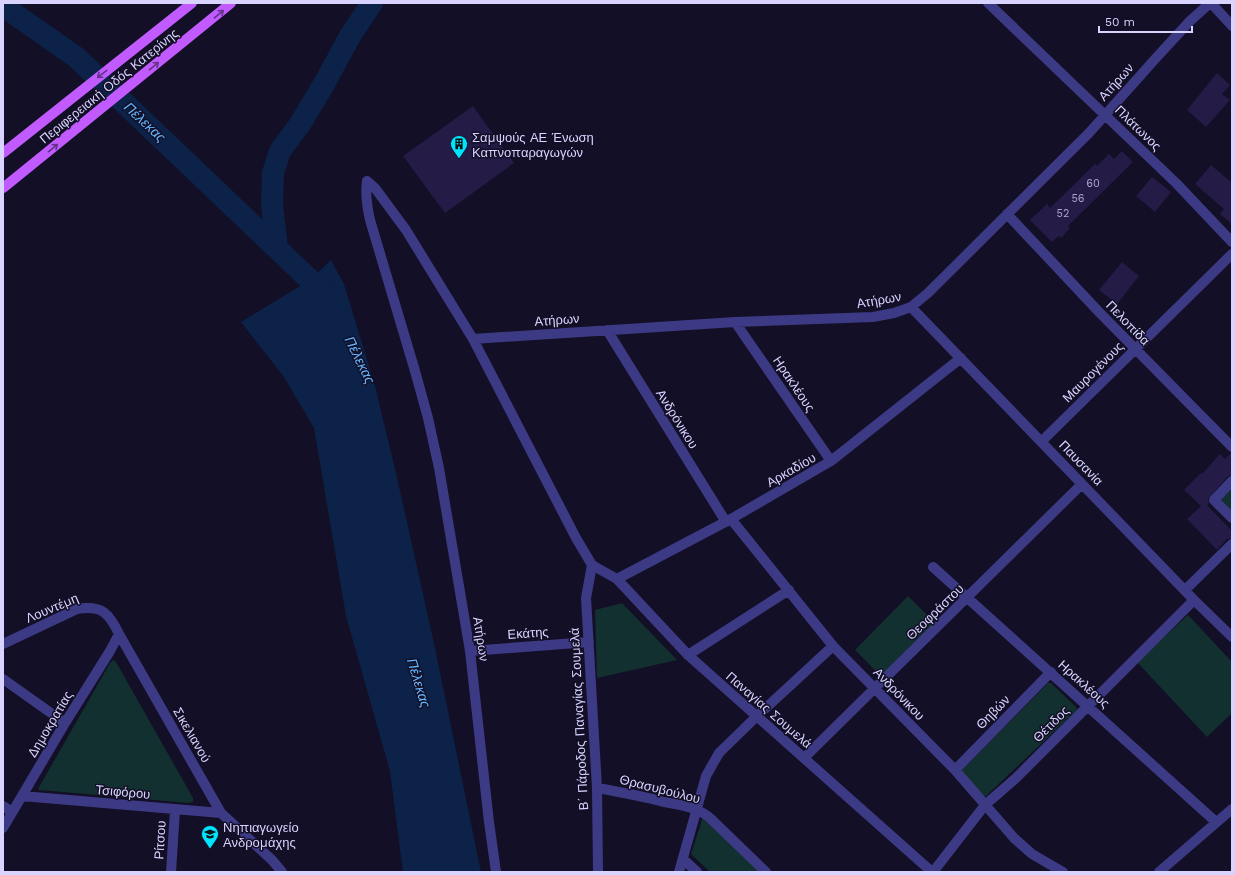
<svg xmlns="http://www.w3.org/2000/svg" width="1235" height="875" viewBox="0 0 1235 875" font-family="'Work Sans',sans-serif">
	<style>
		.green { fill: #12302f }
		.water { fill: #0c2248 }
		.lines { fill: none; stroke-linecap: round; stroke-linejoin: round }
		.river { stroke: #0c2248; stroke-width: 22 }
		.building { fill: #241b47 }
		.minor { stroke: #3d3a85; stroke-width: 10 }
		.tertiary { stroke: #3d3a85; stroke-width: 10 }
		.primary { stroke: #c25bff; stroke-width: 10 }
		.oneway { stroke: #623188 }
		.labels { text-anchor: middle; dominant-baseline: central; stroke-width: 3; stroke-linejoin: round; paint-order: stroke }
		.number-label { font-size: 11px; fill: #aca6d1 }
		.street-label { font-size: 13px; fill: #d9d4ff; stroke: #130f26 }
		.poi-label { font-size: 13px; fill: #d9d4ff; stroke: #130f26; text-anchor: start }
		.water-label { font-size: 14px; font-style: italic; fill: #62b6ff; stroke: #130f26 }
	</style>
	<rect width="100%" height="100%" fill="#130f26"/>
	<path class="green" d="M 1232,487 L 1232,512 L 1221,501 L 1222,496 Z
		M 908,596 L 935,623 L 882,677 L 855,650 Z
		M 622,603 L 677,660 L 597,678 L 595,610 Z
		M 1188,615 L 1232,662 L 1232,713 L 1207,737 L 1137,662 Z
		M 113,660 L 116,662 L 193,798 L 193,802 L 189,803 L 40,790 L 38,789 L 110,663 Z
		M 1048,683 L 1051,683 L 1076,707 L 1077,710 L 986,796 L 981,796 L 962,775 L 962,770 Z
		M 703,817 L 760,872 L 710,872 L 691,854 Z"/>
	<path class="water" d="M 331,260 L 344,284 L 375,386 L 396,473 L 435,648 L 481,872 L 403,872 L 390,771 L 346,616 L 314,428 L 284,377 L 241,322 L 310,280 Z"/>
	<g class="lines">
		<path class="river" d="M 3,6 L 76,57 L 310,280 L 326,292 L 330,300
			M 277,248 L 272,205 L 273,173 L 280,151 L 300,124 L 324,84 L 350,36 L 372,3"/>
	</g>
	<path class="building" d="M 1217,73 L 1230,85 L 1222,94 L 1230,100 L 1206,127 L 1187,110 Z
		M 473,106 L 514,163 L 445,213 L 403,156 Z
		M 1122,151 L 1133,162 L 1068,226 L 1070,228 L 1061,238 L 1059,236 L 1052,242 L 1030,220 L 1047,204 L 1050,208 L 1095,164 L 1097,166 L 1109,154 L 1114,159 Z
		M 1211,165 L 1232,183 L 1232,224 L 1220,214 L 1224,209 L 1195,184 Z
		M 1152,177 L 1171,192 L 1155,212 L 1136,196 Z
		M 1122,262 L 1139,276 L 1117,304 L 1099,290 Z
		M 1231,453 L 1232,453 L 1232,475 L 1227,477 L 1208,499 L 1209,503 L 1207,505 L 1232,531 L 1232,538 L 1227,539 L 1217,550 L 1187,519 L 1201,506 L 1184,490 L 1201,473 L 1202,474 L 1220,454 L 1225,459 Z"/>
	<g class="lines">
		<path class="minor" d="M 988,3 L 1176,183 L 1232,242
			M 1211,3 L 1232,26
			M 367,181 L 375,188 L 406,230 L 473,339 L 576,538 L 592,565 L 586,598 L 597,788 L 598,872
			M 367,181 C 365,195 367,207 370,220 L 415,371 L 428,418 L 439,468 L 470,651 L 489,822 L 496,872
			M 1007,214 L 1099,312 L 1232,447
			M 911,307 L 1194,600 L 1232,637
			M 735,322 L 831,461
			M 607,330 L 726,522
			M 473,339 L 735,322 L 873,317 L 894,313 L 911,307 L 928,293 L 1089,133 L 1156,58 L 1190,21 L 1210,3
			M 1042,441 L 1232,254
			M 1232,481 L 1214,500 L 1232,518
			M 731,519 L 833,646 L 955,770 L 1014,838 L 1032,854 L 1063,872
			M 933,567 L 1216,822
			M 617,579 L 731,519 L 831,461 L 961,358
			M 1185,590 L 1232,544
			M 3,644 L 77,609 C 102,605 109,613 119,634 L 221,813 L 272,860 L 282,872
			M 470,651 L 589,642
			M 688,655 L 789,590
			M 3,679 L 65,723
			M 804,758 L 1082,484
			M 955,770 L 1051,672
			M 597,788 C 620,792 642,796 664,802 C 681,805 698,807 711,819 L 766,872
			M 22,796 L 221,813
			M 3,806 L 12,812
			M 3,828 L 65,723 L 110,651 L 119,634
			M 683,859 L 697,872
			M 171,872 L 175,810
			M 679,872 L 706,776 L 719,753 L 756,717 L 833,646
			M 933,872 L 985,805 L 1016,778 L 1194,600
			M 1159,872 L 1232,809"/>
		<path class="tertiary" d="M 592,565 L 617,579 L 688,655 L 932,872"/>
		<path class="primary" d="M 3,153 L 192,3
			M 3,188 L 231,3"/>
	</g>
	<defs><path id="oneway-shaft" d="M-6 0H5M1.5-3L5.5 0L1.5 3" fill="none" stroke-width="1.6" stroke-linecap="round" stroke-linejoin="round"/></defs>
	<g class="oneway">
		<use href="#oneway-shaft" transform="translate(219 14) rotate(-40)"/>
		<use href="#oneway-shaft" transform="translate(154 66) rotate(-39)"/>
		<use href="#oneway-shaft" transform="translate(102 74) rotate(142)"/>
		<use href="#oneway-shaft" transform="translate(53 148) rotate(-39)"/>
	</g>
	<defs>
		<symbol id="building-pin" viewBox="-11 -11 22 30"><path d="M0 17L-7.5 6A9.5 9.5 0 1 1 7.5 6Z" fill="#00e5ff" stroke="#130f26"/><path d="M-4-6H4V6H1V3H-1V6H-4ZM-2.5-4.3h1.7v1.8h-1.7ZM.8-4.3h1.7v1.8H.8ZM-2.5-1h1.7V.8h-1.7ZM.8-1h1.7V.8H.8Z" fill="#111"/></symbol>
		<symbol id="school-pin" viewBox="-11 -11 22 30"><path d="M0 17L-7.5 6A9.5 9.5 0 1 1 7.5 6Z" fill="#00e5ff" stroke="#130f26"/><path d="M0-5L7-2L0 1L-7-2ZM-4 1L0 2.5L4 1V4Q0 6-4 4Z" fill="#111"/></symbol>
	</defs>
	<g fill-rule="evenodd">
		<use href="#building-pin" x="449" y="134" width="20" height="27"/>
		<use href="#school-pin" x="200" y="824" width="20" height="27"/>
	</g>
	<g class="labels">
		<g class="number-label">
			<text x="1093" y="183">60</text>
			<text x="1078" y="198">56</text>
			<text x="1063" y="213">52</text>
		</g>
		<g class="street-label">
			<text transform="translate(1116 82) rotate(-48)">Ατήρων</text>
			<text transform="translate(109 86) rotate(-39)">Περιφερειακή Οδός Κατερίνης</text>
			<text transform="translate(1138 128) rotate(44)">Πλάτωνος</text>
			<text transform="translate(879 300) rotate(-10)">Ατήρων</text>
			<text transform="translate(557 320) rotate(-4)">Ατήρων</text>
			<text transform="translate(1128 323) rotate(46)">Πελοπίδα</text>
			<text transform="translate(1093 372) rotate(-45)">Μαυρογένους</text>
			<text transform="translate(794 384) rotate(56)">Ηρακλέους</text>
			<text transform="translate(677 419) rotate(58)">Ανδρόνικου</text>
			<text transform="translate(1081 463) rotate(46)">Παυσανία</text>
			<text transform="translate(791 470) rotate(-30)">Αρκαδίου</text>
			<text transform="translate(52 608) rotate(-23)">Λουντέμη</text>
			<text transform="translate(935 612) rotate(-44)">Θεοφράστου</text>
			<text transform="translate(528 633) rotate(-4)">Εκάτης</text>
			<text transform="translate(481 639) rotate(81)">Ατήρων</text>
			<text transform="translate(1084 684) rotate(42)">Ηρακλέους</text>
			<text transform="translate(899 694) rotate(46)">Ανδρόνικου</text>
			<text transform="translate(769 710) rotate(41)">Παναγίας Σουμελά</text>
			<text transform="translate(993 712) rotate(-46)">Θηβών</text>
			<text transform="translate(579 719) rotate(-93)">Β΄ Πάροδος Παναγίας Σουμελά</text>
			<text transform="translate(50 724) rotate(-59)">Δημοκρατίας</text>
			<text transform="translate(1051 724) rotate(-45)">Θέτιδος</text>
			<text transform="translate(192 735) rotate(60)">Σικελιανού</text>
			<text transform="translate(660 789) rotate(14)">Θρασυβούλου</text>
			<text transform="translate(123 792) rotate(5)">Τσιφόρου</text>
			<text transform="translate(160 840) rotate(-86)">Ρίτσου</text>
		</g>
		<g class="poi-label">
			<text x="472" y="137">Σαμψούς ΑΕ Ένωση<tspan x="472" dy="15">Καπνοπαραγωγών</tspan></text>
			<text x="223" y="827">Νηπιαγωγείο<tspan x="223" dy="15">Ανδρομάχης</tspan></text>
		</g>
		<g class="water-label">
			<text transform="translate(145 122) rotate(43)">Πέλεκας</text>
			<text transform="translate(360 360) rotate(64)">Πέλεκας</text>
			<text transform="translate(419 683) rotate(73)">Πέλεκας</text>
		</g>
	</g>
	<rect width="1235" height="875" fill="none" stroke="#d9d4ff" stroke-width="8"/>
	<path d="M1099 26v6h93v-6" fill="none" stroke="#d9d4ff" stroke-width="2"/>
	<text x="1105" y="26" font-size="12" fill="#d9d4ff" stroke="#130f26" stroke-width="3" paint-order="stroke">50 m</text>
</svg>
